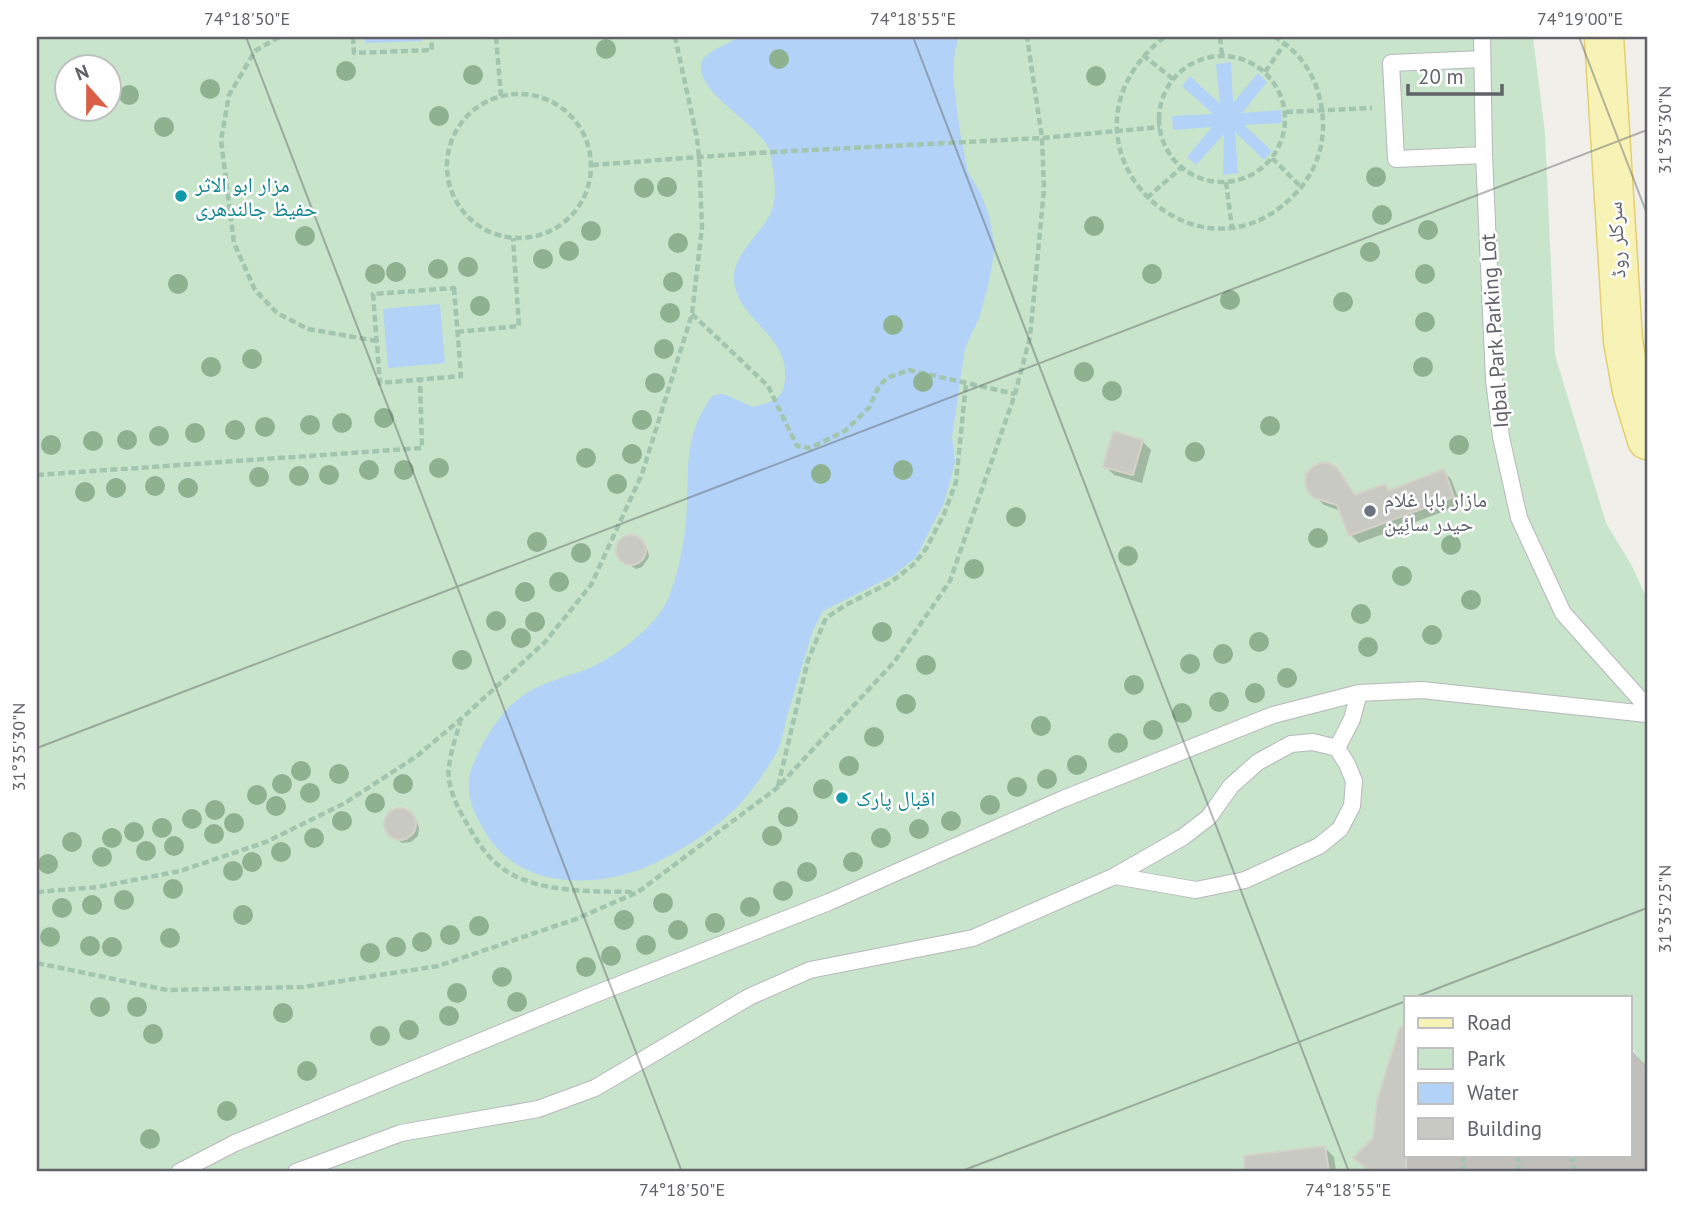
<svg xmlns="http://www.w3.org/2000/svg" width="1684" height="1209" viewBox="0 0 1684 1209" font-family="'PT Sans','Noto Naskh Arabic',sans-serif">
	<style>
		.green { fill: #c8e5cb; fill-rule: evenodd }
		.water { fill: #b2d2f7 }
		.shadow { fill: #0003 }
		.building { fill: #c9c9c3; stroke: #d4d2c8; stroke-width: 2 }
		.lines { fill: none; stroke-linecap: round; stroke-linejoin: round }
		.service-casing { stroke: #b6b7bb; stroke-width: 18 }
		.primary-casing { stroke: #e4cf6e; stroke-width: 41 }
		.path { stroke: #a2c5af; stroke-width: 4.5; stroke-dasharray: 7 3.5; stroke-linecap: butt }
		.service { stroke: #fff; stroke-width: 16 }
		.primary { stroke: #f7f3b7; stroke-width: 38 }
		.tree { fill: #8eb290 }
		.ticks { fill: none; stroke: #606267; stroke-width: 2; stroke-opacity: 0.45 }
		.culture-dot { fill: #0f9aa8; stroke: #fff; stroke-width: 2.5 }
		.worship-dot { fill: #6b7280; stroke: #fff; stroke-width: 2.5 }
		.labels { text-anchor: middle; dominant-baseline: central; stroke-width: 5; stroke-linejoin: round; paint-order: stroke }
		.culture-label { font-size: 21px; fill: #0d838f; stroke: #fff; text-anchor: start }
		.street-label { font-size: 21px; fill: #606267; stroke: #fff }
		.worship-label { font-size: 21px; fill: #5b616d; stroke: #fff; text-anchor: start }
		.neatline { fill: none; stroke: #606267; stroke-width: 2.5 }
		.ticks-label { font-size: 18px; text-anchor: middle; fill: #606267 }
	</style>
	<rect width="100%" height="100%" fill="#f0efe9"/>
	<path class="green" d="M 37,37 L 1533,37 L 1545,133 L 1555,355 L 1606,523 L 1632,566 L 1647,599 L 1647,1069 L 1630,1045 L 1630,997 L 1406,997 L 1406,1042 L 1383,1080 L 1377,1100 L 1373,1144 L 1359,1158 C 1363,1166 1366,1169 1375,1169 L 1376,1172 L 37,1172 ZM 66,66 L 108,66 L 108,108 L 66,108 Z"/>
	<path class="water" d="M 365,37 L 422,37 L 422,41 L 366,43 Z
		M 739,37 L 958,37 L 954,59 L 953,78 L 960,132 L 968,172 L 981,194 L 989,216 L 995,248 L 988,287 L 979,318 L 965,348 L 952,437 L 955,461 L 950,482 L 943,505 L 916,557 L 894,575 L 823,611 L 813,630 C 804,659 796,687 787,716 C 784,728 782,742 777,752 C 771,763 749,795 740,804 C 716,828 685,849 653,864 C 597,890 517,890 484,830 C 473,812 464,791 471,770 C 481,745 496,717 517,700 C 536,684 562,678 585,670 C 613,659 655,628 668,599 C 678,576 683,547 686,522 C 690,475 681,436 713,395 L 724,394 L 753,407 C 760,405 772,403 778,397 C 783,392 785,385 785,378 C 789,338 743,322 735,287 C 727,255 764,235 773,207 C 776,195 775,183 773,170 C 772,164 771,155 769,149 C 757,122 696,93 701,64 C 703,52 729,44 739,37 Z
		M 1231,62 L 1233,103 L 1258,73 L 1267,82 L 1242,113 L 1281,110 L 1282,123 L 1244,125 L 1272,151 L 1264,160 L 1235,132 L 1238,173 L 1223,175 L 1224,134 L 1196,165 L 1187,157 L 1212,127 L 1173,130 L 1172,116 L 1213,114 L 1182,86 L 1190,76 L 1220,104 L 1216,64 Z
		M 440,304 L 445,363 L 388,368 L 383,309 Z"/>
	<path class="shadow" d="M 1142,441 L 1151,450 L 1142,483 L 1114,475 L 1105,466 Z
		M 1336,469 L 1357,497 L 1385,486 L 1390,492 L 1443,471 L 1451,479 L 1461,505 L 1359,543 L 1351,535 L 1341,511 L 1324,505 L 1309,491 Z
		M 627,537 L 640,540 L 648,551 L 649,557 L 642,567 L 636,569 L 619,558 L 618,545 Z
		M 403,810 L 416,819 L 419,828 L 418,836 L 411,842 L 402,843 L 390,834 L 386,825 L 388,817 L 394,811 Z
		M 1630,1048 L 1647,1067 L 1647,1172 L 1369,1172 L 1355,1158 L 1406,1155 L 1630,1155 Z
		M 1325,1148 L 1334,1157 L 1336,1172 L 1289,1172 L 1287,1152 Z"/>
	<path class="building" d="M 1113,431 L 1143,440 L 1133,475 L 1103,467 Z
		M 1320,463 L 1329,463 L 1337,468 L 1355,495 L 1385,484 L 1388,491 L 1444,469 L 1454,497 L 1349,536 L 1337,505 L 1314,498 L 1308,492 L 1305,483 L 1306,474 L 1312,467 Z
		M616 550a15 15 0 1 1 30 0a15 15 0 1 1-30 0Z
		M384 824a16 16 0 1 1 32 0a16 16 0 1 1-32 0Z
		M 1400,1027 L 1406,1028 L 1406,1172 L 1373,1172 L 1353,1158 L 1373,1138 L 1377,1100 Z
		M 1325,1146 L 1329,1172 L 1245,1172 L 1244,1156 Z"/>
	<g class="lines">
		<defs>
			<path id="service" d="M 1482,37 L 1484,155 L 1494,380 L 1501,437 L 1519,518 L 1563,613 L 1647,707
				M 1482,59 L 1391,63 L 1396,159 L 1484,155
				M 1313,742 L 1337,748 L 1347,764 L 1354,781 L 1352,806 L 1340,829 L 1319,846 L 1245,880 L 1196,890 L 1115,876 L 1183,837 L 1209,817 L 1231,786 L 1258,762 L 1291,744 Z
				M 1337,748 L 1352,719 L 1359,693
				M 179,1172 L 235,1143 L 588,997 L 829,902 L 1063,799 L 1273,715 L 1359,693 L 1422,690 L 1647,714
				M 296,1172 L 401,1133 L 538,1109 L 595,1088 L 749,997 L 810,970 L 973,938 L 1115,876"/>
			<path id="primary" d="M 1604,37 L 1623,341 L 1632,391 L 1647,440"/>
		</defs>
		<use href="#service" class="service-casing"/>
		<use href="#primary" class="primary-casing"/>
		<path class="path" d="M 279,37 L 255,51 L 229,95 L 221,140 L 234,243 L 255,290 L 277,313 L 308,329 L 377,341
			M 353,37 L 354,53 L 432,50 L 431,37
			M 496,37 L 501,96
			M 1164,37 C 1038,140 1193,296 1292,197 C 1312,178 1323,153 1323,126 C 1323,89 1307,56 1275,37
			M 1220,37 L 1222,55
			M 1143,55 L 1173,79
			M1159 119a63 63 0 1 1 126 0a63 63 0 1 1-126 0Z
			M 1265,72 L 1285,43
			M447 166a72 72 0 1 1 144 0a72 72 0 1 1-144 0Z
			M 1286,112 L 1372,108
			M 1272,158 L 1302,188
			M 592,165 L 755,153 L 1042,138 L 1160,127
			M 1226,182 L 1232,228
			M 1147,198 L 1182,167
			M 454,288 L 461,376 L 380,383 L 373,294 Z
			M 692,314 L 768,386 L 797,446 L 810,448 L 845,431 L 869,408 L 879,386 L 887,378 L 909,370 L 1015,394
			M 457,332 L 519,326 L 513,238
			M 37,475 L 422,448 L 420,380
			M 461,719 C 457,734 451,750 449,766 C 446,784 457,807 466,822 C 475,838 484,853 498,865 C 533,894 592,891 634,892
			M 778,786 L 808,660 L 826,618 L 846,605 L 891,582 L 913,565 L 926,549 L 944,514 L 956,482 L 966,383
			M 37,892 L 98,887 L 180,871 L 266,842 L 345,803 L 417,756 L 461,719 L 545,642 L 591,585 L 642,474 L 692,314 L 702,227 L 699,157 L 697,138 L 675,37
			M 37,963 L 167,990 L 303,987 L 438,966 L 576,919 L 638,892 L 777,788 L 895,661 L 950,581 L 1015,394 L 1030,337 L 1044,189 L 1042,138 L 1027,37
			M 1463,1155 L 1464,1172
			M 1518,1155 L 1519,1172
			M 1572,1155 L 1574,1172"/>
		<use href="#service" class="service"/>
		<use href="#primary" class="primary"/>
	</g>
	<g class="tree">
		<circle cx="606" cy="49" r="10"/>
		<circle cx="779" cy="59" r="10"/>
		<circle cx="346" cy="71" r="10"/>
		<circle cx="473" cy="75" r="10"/>
		<circle cx="1096" cy="76" r="10"/>
		<circle cx="210" cy="89" r="10"/>
		<circle cx="129" cy="95" r="10"/>
		<circle cx="439" cy="116" r="10"/>
		<circle cx="164" cy="127" r="10"/>
		<circle cx="1376" cy="177" r="10"/>
		<circle cx="667" cy="187" r="10"/>
		<circle cx="644" cy="188" r="10"/>
		<circle cx="1382" cy="215" r="10"/>
		<circle cx="1094" cy="226" r="10"/>
		<circle cx="1428" cy="230" r="10"/>
		<circle cx="591" cy="231" r="10"/>
		<circle cx="305" cy="236" r="10"/>
		<circle cx="678" cy="243" r="10"/>
		<circle cx="569" cy="251" r="10"/>
		<circle cx="1370" cy="252" r="10"/>
		<circle cx="543" cy="259" r="10"/>
		<circle cx="468" cy="267" r="10"/>
		<circle cx="438" cy="269" r="10"/>
		<circle cx="396" cy="272" r="10"/>
		<circle cx="375" cy="274" r="10"/>
		<circle cx="1152" cy="274" r="10"/>
		<circle cx="1425" cy="274" r="10"/>
		<circle cx="673" cy="282" r="10"/>
		<circle cx="178" cy="284" r="10"/>
		<circle cx="1230" cy="300" r="10"/>
		<circle cx="1343" cy="302" r="10"/>
		<circle cx="480" cy="306" r="10"/>
		<circle cx="670" cy="313" r="10"/>
		<circle cx="1425" cy="322" r="10"/>
		<circle cx="893" cy="325" r="10"/>
		<circle cx="664" cy="349" r="10"/>
		<circle cx="252" cy="359" r="10"/>
		<circle cx="211" cy="367" r="10"/>
		<circle cx="1423" cy="367" r="10"/>
		<circle cx="1084" cy="372" r="10"/>
		<circle cx="923" cy="382" r="10"/>
		<circle cx="655" cy="383" r="10"/>
		<circle cx="1112" cy="391" r="10"/>
		<circle cx="384" cy="418" r="10"/>
		<circle cx="642" cy="420" r="10"/>
		<circle cx="342" cy="423" r="10"/>
		<circle cx="310" cy="425" r="10"/>
		<circle cx="1270" cy="426" r="10"/>
		<circle cx="265" cy="427" r="10"/>
		<circle cx="235" cy="430" r="10"/>
		<circle cx="195" cy="433" r="10"/>
		<circle cx="159" cy="436" r="10"/>
		<circle cx="127" cy="440" r="10"/>
		<circle cx="93" cy="441" r="10"/>
		<circle cx="51" cy="445" r="10"/>
		<circle cx="1459" cy="445" r="10"/>
		<circle cx="1195" cy="452" r="10"/>
		<circle cx="632" cy="454" r="10"/>
		<circle cx="586" cy="458" r="10"/>
		<circle cx="439" cy="468" r="10"/>
		<circle cx="369" cy="470" r="10"/>
		<circle cx="404" cy="470" r="10"/>
		<circle cx="903" cy="470" r="10"/>
		<circle cx="821" cy="474" r="10"/>
		<circle cx="329" cy="475" r="10"/>
		<circle cx="299" cy="476" r="10"/>
		<circle cx="259" cy="477" r="10"/>
		<circle cx="617" cy="484" r="10"/>
		<circle cx="155" cy="486" r="10"/>
		<circle cx="116" cy="488" r="10"/>
		<circle cx="188" cy="488" r="10"/>
		<circle cx="85" cy="492" r="10"/>
		<circle cx="1016" cy="517" r="10"/>
		<circle cx="1318" cy="538" r="10"/>
		<circle cx="537" cy="542" r="10"/>
		<circle cx="1451" cy="545" r="10"/>
		<circle cx="581" cy="553" r="10"/>
		<circle cx="1128" cy="556" r="10"/>
		<circle cx="974" cy="569" r="10"/>
		<circle cx="1402" cy="576" r="10"/>
		<circle cx="559" cy="582" r="10"/>
		<circle cx="525" cy="592" r="10"/>
		<circle cx="1471" cy="600" r="10"/>
		<circle cx="1361" cy="614" r="10"/>
		<circle cx="496" cy="621" r="10"/>
		<circle cx="535" cy="622" r="10"/>
		<circle cx="882" cy="632" r="10"/>
		<circle cx="1432" cy="635" r="10"/>
		<circle cx="521" cy="638" r="10"/>
		<circle cx="1259" cy="642" r="10"/>
		<circle cx="1368" cy="647" r="10"/>
		<circle cx="1223" cy="654" r="10"/>
		<circle cx="462" cy="660" r="10"/>
		<circle cx="1190" cy="664" r="10"/>
		<circle cx="926" cy="665" r="10"/>
		<circle cx="1287" cy="678" r="10"/>
		<circle cx="1134" cy="685" r="10"/>
		<circle cx="1255" cy="693" r="10"/>
		<circle cx="1219" cy="702" r="10"/>
		<circle cx="906" cy="704" r="10"/>
		<circle cx="1182" cy="713" r="10"/>
		<circle cx="1041" cy="726" r="10"/>
		<circle cx="1153" cy="730" r="10"/>
		<circle cx="874" cy="737" r="10"/>
		<circle cx="1118" cy="743" r="10"/>
		<circle cx="1077" cy="765" r="10"/>
		<circle cx="849" cy="766" r="10"/>
		<circle cx="301" cy="771" r="10"/>
		<circle cx="339" cy="774" r="10"/>
		<circle cx="1047" cy="779" r="10"/>
		<circle cx="282" cy="784" r="10"/>
		<circle cx="403" cy="784" r="10"/>
		<circle cx="1017" cy="787" r="10"/>
		<circle cx="823" cy="789" r="10"/>
		<circle cx="310" cy="793" r="10"/>
		<circle cx="257" cy="795" r="10"/>
		<circle cx="375" cy="803" r="10"/>
		<circle cx="990" cy="805" r="10"/>
		<circle cx="276" cy="806" r="10"/>
		<circle cx="215" cy="810" r="10"/>
		<circle cx="788" cy="817" r="10"/>
		<circle cx="192" cy="819" r="10"/>
		<circle cx="342" cy="821" r="10"/>
		<circle cx="951" cy="821" r="10"/>
		<circle cx="234" cy="823" r="10"/>
		<circle cx="162" cy="828" r="10"/>
		<circle cx="919" cy="829" r="10"/>
		<circle cx="134" cy="832" r="10"/>
		<circle cx="214" cy="834" r="10"/>
		<circle cx="772" cy="836" r="10"/>
		<circle cx="112" cy="838" r="10"/>
		<circle cx="314" cy="838" r="10"/>
		<circle cx="881" cy="838" r="10"/>
		<circle cx="72" cy="842" r="10"/>
		<circle cx="174" cy="846" r="10"/>
		<circle cx="146" cy="851" r="10"/>
		<circle cx="281" cy="852" r="10"/>
		<circle cx="102" cy="857" r="10"/>
		<circle cx="252" cy="862" r="10"/>
		<circle cx="853" cy="862" r="10"/>
		<circle cx="48" cy="864" r="10"/>
		<circle cx="233" cy="871" r="10"/>
		<circle cx="807" cy="872" r="10"/>
		<circle cx="173" cy="889" r="10"/>
		<circle cx="783" cy="891" r="10"/>
		<circle cx="124" cy="900" r="10"/>
		<circle cx="663" cy="903" r="10"/>
		<circle cx="92" cy="905" r="10"/>
		<circle cx="750" cy="907" r="10"/>
		<circle cx="62" cy="908" r="10"/>
		<circle cx="243" cy="915" r="10"/>
		<circle cx="624" cy="920" r="10"/>
		<circle cx="715" cy="923" r="10"/>
		<circle cx="479" cy="926" r="10"/>
		<circle cx="678" cy="930" r="10"/>
		<circle cx="450" cy="935" r="10"/>
		<circle cx="50" cy="937" r="10"/>
		<circle cx="170" cy="938" r="10"/>
		<circle cx="422" cy="942" r="10"/>
		<circle cx="646" cy="945" r="10"/>
		<circle cx="90" cy="946" r="10"/>
		<circle cx="112" cy="947" r="10"/>
		<circle cx="396" cy="947" r="10"/>
		<circle cx="370" cy="953" r="10"/>
		<circle cx="611" cy="956" r="10"/>
		<circle cx="586" cy="967" r="10"/>
		<circle cx="502" cy="977" r="10"/>
		<circle cx="457" cy="993" r="10"/>
		<circle cx="517" cy="1002" r="10"/>
		<circle cx="100" cy="1007" r="10"/>
		<circle cx="137" cy="1007" r="10"/>
		<circle cx="283" cy="1013" r="10"/>
		<circle cx="449" cy="1016" r="10"/>
		<circle cx="409" cy="1030" r="10"/>
		<circle cx="153" cy="1034" r="10"/>
		<circle cx="380" cy="1036" r="10"/>
		<circle cx="307" cy="1071" r="10"/>
		<circle cx="227" cy="1111" r="10"/>
		<circle cx="150" cy="1139" r="10"/>
	</g>
	<path class="ticks" d="M 246,37 L 682,1172M 913,37 L 1349,1172M 1579,37 L 1647,214M 37,748 L 1647,130M 1415,997 L 1647,908M 959,1172 L 1406,1001"/>
	<g class="culture-dot">
		<circle cx="181" cy="196" r="7"/>
		<circle cx="842" cy="798" r="7"/>
	</g>
	<circle class="worship-dot" cx="1370" cy="511" r="7"/>
	<g class="labels">
		<g class="culture-label">
			<text x="195" y="184">مزار ابو الاثر<tspan x="195" dy="24">حفیظ جالندھری</tspan></text>
			<text x="856" y="798">اقبال پارک</text>
		</g>
		<g class="street-label">
			<text transform="translate(1616 240) rotate(-93)">سرکلر روڈ</text>
			<text transform="translate(1494 331) rotate(-94)">Iqbal Park Parking Lot</text>
		</g>
		<g class="worship-label">
			<text x="1384" y="499">مازار بابا غلام<tspan x="1384" dy="24">حیدر سائِین</tspan></text>
		</g>
	</g>
	<rect width="1684" height="1209" fill="none" stroke="#ffffff" stroke-width="77"/>
	<rect x="1404" y="996" width="228" height="161" fill="#ffffff" stroke="#bfc0c2" stroke-width="2"/>
	<rect x="1418" y="1018" width="35" height="10" fill="#f7f3b7" stroke="#bfc0c2" stroke-width="2"/>
	<text x="1467" y="1030" font-size="21" fill="#606267">Road</text>
	<rect x="1418" y="1048" width="35" height="21" fill="#c8e5cb" stroke="#bfc0c2" stroke-width="2"/>
	<text x="1467" y="1066" font-size="21" fill="#606267">Park</text>
	<rect x="1418" y="1083" width="35" height="21" fill="#b2d2f7" stroke="#bfc0c2" stroke-width="2"/>
	<text x="1467" y="1100" font-size="21" fill="#606267">Water</text>
	<rect x="1418" y="1118" width="35" height="21" fill="#c9c9c3" stroke="#bfc0c2" stroke-width="2"/>
	<text x="1467" y="1136" font-size="21" fill="#606267">Building</text>
	<g transform="translate(88 88) rotate(339)"><circle r="33" fill="#ffffff" stroke="#bfc0c2" stroke-width="2"/>
	<path d="M0-5L12 26L0 18L-12 26Z" fill="#d96046"/>
	<text y="-10" font-size="19" font-weight="bold" text-anchor="middle" fill="#606267">N</text>
	</g>
	<path d="M1408 84v10h94v-10" fill="none" stroke="#606267" stroke-width="3.5"/>
	<text x="1418" y="84" font-size="21" fill="#606267" stroke="#ffffff" stroke-width="5" paint-order="stroke">20 m</text>
	<rect x="38" y="38" width="1608" height="1132" class="neatline"/>
	<g class="ticks-label">
		<text x="247" y="25">74°18'50"E</text>
		<text x="913" y="25">74°18'55"E</text>
		<text x="1580" y="25">74°19'00"E</text>
		<text transform="translate(1665 130) rotate(-90)" y="6">31°35'30"N</text>
		<text transform="translate(19 747) rotate(-90)" y="6">31°35'30"N</text>
		<text transform="translate(1665 909) rotate(-90)" y="6">31°35'25"N</text>
		<text x="682" y="1196">74°18'50"E</text>
		<text x="1348" y="1196">74°18'55"E</text>
	</g>
</svg>
